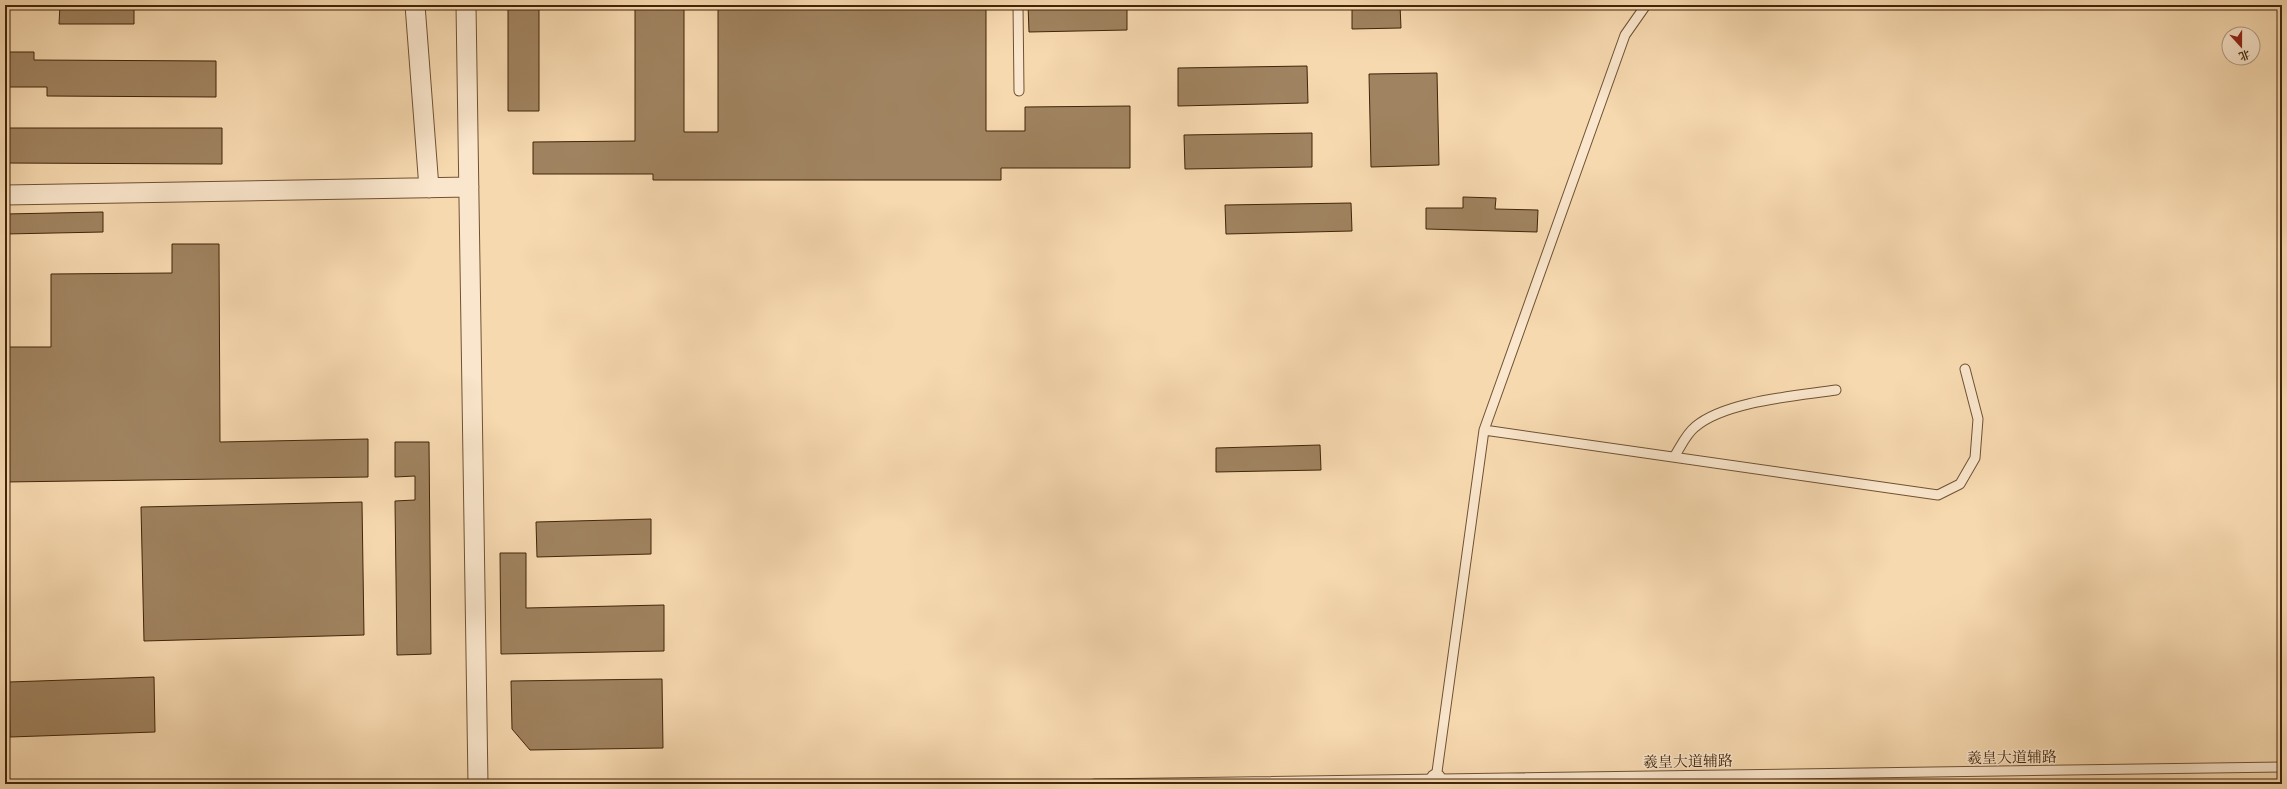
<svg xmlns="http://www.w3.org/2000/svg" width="2287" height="789" viewBox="0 0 2287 789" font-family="'EB Garamond','Noto Serif SC',serif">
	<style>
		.building { fill: #a08360; stroke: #422509 }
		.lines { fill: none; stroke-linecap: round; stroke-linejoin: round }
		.lane-casing { stroke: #6f5233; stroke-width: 11 }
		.street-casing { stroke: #6f5233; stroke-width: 21 }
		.lane { stroke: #fae6cc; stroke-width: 9 }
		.street { stroke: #fae6cc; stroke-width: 19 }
		.labels { text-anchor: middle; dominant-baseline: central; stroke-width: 3; stroke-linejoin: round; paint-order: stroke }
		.street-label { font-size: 15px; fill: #422509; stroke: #fae6cc }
	</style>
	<rect width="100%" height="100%" fill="#f7d9b0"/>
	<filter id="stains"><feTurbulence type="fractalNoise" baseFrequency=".005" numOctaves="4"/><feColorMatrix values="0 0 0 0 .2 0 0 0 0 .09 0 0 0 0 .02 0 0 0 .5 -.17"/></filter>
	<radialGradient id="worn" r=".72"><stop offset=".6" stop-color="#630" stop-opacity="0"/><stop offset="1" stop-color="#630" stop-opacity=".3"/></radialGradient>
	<path class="building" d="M 60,5 L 134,5 L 134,24 L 59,24 Z
		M 508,5 L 539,5 L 539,111 L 508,111 Z
		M 635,5 L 684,5 L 684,132 L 718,132 L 718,5 L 986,5 L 986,131 L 1025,131 L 1025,107 L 1130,106 L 1130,168 L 1001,168 L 1001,180 L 653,180 L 653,174 L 533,174 L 533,142 L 635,141 Z
		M 1028,5 L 1127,5 L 1127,30 L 1029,32 Z
		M 1352,5 L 1400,5 L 1401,28 L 1352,29 Z
		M 5,52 L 34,52 L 34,60 L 216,61 L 216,97 L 47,96 L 47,87 L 5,87 Z
		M 1307,66 L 1308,103 L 1178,106 L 1178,68 Z
		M 1437,73 L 1439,165 L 1371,167 L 1369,74 Z
		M 5,128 L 222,128 L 222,164 L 5,163 Z
		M 1312,133 L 1312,167 L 1185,169 L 1184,135 Z
		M 1463,197 L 1496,198 L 1495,209 L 1538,210 L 1537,232 L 1426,229 L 1426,208 L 1463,208 Z
		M 1351,203 L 1352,231 L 1226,234 L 1225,205 Z
		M 103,212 L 103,232 L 5,234 L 5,214 Z
		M 172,244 L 219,244 L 220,442 L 368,439 L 368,477 L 5,482 L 5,347 L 51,347 L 51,274 L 172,273 Z
		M 395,442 L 429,442 L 431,654 L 397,655 L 395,501 L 415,500 L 415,476 L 395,477 Z
		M 1320,445 L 1321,470 L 1216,472 L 1216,448 Z
		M 362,502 L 364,635 L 144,641 L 141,507 Z
		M 651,519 L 651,554 L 537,557 L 536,522 Z
		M 500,553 L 526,553 L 526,608 L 664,605 L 664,651 L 501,654 Z
		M 154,677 L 155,732 L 10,737 L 9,682 Z
		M 662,679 L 663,748 L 530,750 L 512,729 L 511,681 Z"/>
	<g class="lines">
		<defs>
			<path id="lane" d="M 1018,5 L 1019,91
				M 1484,430 L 1938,495 L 1960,484 L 1975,458 L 1978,419 L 1965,369
				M 1674,457 C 1680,448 1686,434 1695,427 C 1725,401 1797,396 1836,390
				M 1436,779 L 1484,430 L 1625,35 L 1646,5
				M 1094,784 L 2282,767"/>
			<path id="street" d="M 415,5 L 429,188
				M 466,5 L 478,784
				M 5,195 L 469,187
				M 1436,779 L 1436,784"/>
		</defs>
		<use href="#lane" class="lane-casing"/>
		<use href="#street" class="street-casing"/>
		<use href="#lane" class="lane"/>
		<use href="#street" class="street"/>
	</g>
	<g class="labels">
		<g class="street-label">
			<text transform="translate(2012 757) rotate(-1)">羲皇大道辅路</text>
			<text transform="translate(1688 761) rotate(-1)">羲皇大道辅路</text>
		</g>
	</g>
	<rect width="2287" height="789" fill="none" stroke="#f7d9b0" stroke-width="20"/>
	<rect x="6" y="6" width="2275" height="777" fill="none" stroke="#422509" stroke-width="2"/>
	<rect x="10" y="10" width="2267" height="769" fill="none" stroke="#422509"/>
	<g transform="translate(2241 46) rotate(159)"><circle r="19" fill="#fae6cc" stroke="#b0997e"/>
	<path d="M0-3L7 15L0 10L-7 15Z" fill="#8f2418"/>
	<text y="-6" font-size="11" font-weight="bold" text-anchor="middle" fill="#422509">北</text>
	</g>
	<rect width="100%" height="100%" filter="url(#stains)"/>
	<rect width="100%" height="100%" fill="url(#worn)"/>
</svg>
